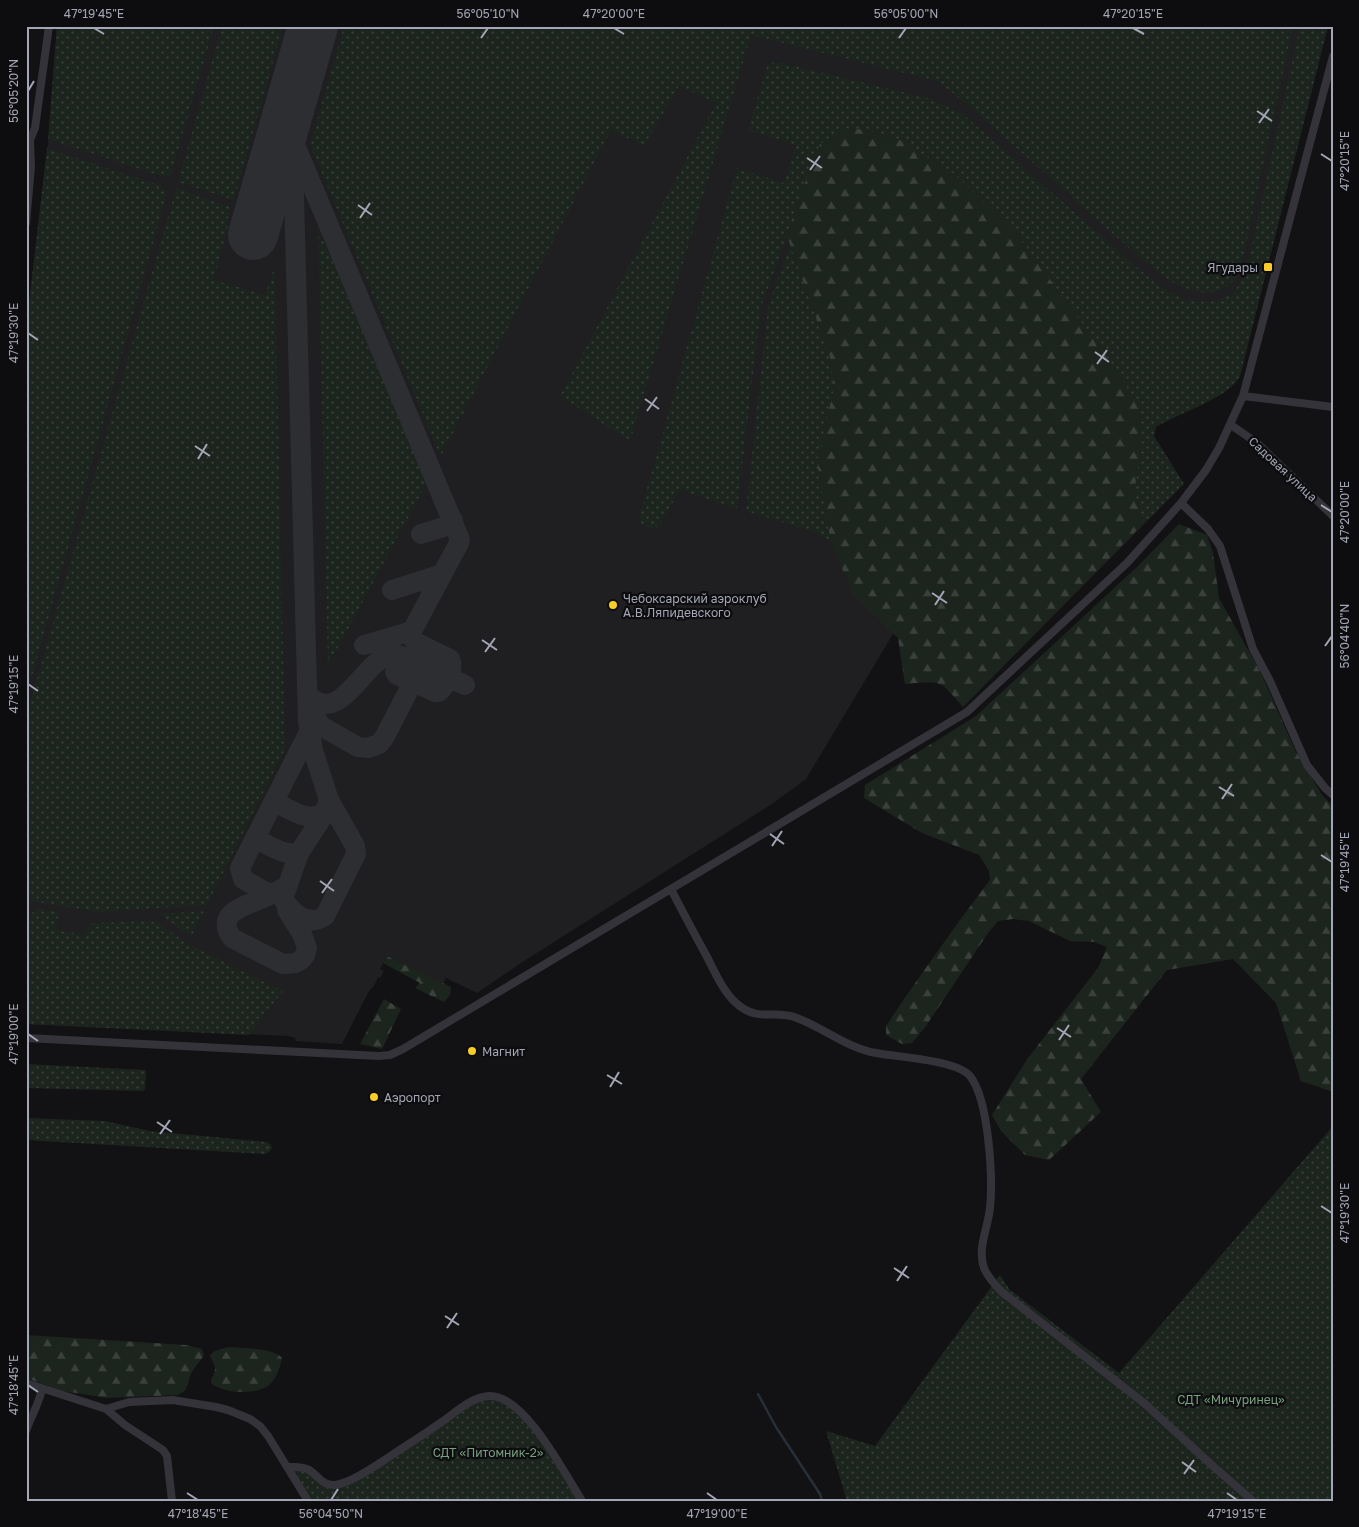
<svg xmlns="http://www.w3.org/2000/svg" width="1359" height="1527" viewBox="0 0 1359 1527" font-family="'Golos Text',sans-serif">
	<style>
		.built { fill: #1f1e21 }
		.grass { fill: url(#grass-dots) }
		.forest { fill: url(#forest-firs) }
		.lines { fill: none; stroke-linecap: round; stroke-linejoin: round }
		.stream { stroke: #282f38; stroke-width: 2.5 }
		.taxiway { stroke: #2d2e32; stroke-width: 20 }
		.runway { stroke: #2d2e32; stroke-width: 50 }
		.minor { stroke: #333339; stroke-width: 8 }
		.ticks { fill: none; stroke: #a3a6b5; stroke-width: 2 }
		.poi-dot { fill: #f8ce26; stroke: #0d0d0f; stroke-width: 2 }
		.labels { text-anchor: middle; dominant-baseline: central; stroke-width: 4.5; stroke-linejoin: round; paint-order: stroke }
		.poi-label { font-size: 12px; fill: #a3a6b5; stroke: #0d0d0f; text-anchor: start }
		.street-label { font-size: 12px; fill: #a3a6b5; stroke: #0d0d0f }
		.park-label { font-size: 12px; fill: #79a181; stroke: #0d0d0f }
		.neatline { fill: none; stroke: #a3a6b5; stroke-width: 2 }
		.ticks-label { font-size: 12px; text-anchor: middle; fill: #a3a6b5 }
	</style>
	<defs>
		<pattern id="grass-dots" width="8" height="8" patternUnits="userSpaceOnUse" patternTransform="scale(1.25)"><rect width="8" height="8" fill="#1c241e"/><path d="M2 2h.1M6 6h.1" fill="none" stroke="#3a413c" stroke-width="1.8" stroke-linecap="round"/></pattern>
		<pattern id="forest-firs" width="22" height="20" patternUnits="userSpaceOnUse" patternTransform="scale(1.25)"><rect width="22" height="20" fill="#1c241e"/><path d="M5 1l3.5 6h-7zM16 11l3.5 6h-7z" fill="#3a413c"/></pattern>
	</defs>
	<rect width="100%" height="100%" fill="#121214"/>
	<path class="built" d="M 57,26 L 1328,26 L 1240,376 L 1237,381 L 1224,393 L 1156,427 L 1154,436 L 1184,484 L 963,707 L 943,685 L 933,682 L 905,684 L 898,638 L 893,634 L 806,779 L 772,804 L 524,961 L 477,993 L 446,978 L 443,984 L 387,956 L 380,969 L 384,971 L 380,978 L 378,977 L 374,986 L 369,991 L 342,1044 L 296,1041 L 295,1038 L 289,1036 L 26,1024 L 26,329 L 48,144 Z"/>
	<path class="grass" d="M 57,26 L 214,26 L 171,175 L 164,177 L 48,139 Z
		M 222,26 L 283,26 L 234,200 L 178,182 Z
		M 344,26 L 1293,26 L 1243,258 L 1237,276 L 1229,286 L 1218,291 L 1207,293 L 1187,290 L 1170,281 L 1139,257 L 969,106 L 937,81 L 751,35 L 631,438 L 628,440 L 560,396 L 716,103 L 679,86 L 644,146 L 611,130 L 442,454 L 439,453 L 310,145 Z
		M 1300,26 L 1328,26 L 1240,376 C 1230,397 1178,414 1156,426 L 1154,436 L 1184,484 L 1144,523 L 1134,493 L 1142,439 L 1140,407 L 1100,348 L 1018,236 L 955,175 L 900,140 L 867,130 L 797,203 L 787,236 L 761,307 L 737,509 L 680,490 L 661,523 L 655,529 L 644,526 L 638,521 L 737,168 L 784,183 L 796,145 L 748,130 L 767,67 L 770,63 L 777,62 L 928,98 L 963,114 L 1133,264 L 1163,288 L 1184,300 L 1206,302 L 1220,299 L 1233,294 L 1243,278 L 1249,259 Z
		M 47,148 L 162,186 L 167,193 L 26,698 L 26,329 Z
		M 176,188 L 231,207 L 226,225 L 228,226 L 214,280 L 265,295 L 275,266 L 285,749 L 207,905 L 96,912 L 32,901 L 26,905 L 26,718 Z
		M 318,228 L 427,483 L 328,666 Z
		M 790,245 L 830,357 L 834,388 L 817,462 L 831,543 L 818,533 L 746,511 L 768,306 Z
		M 39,908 L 59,912 L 56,929 L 84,935 L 92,923 L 150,921 L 160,924 L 188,944 L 283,991 L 249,1035 L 26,1024 L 26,917 Z
		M 204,911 L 191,937 L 160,914 Z
		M 26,1064 L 146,1070 L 145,1089 L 143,1091 L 26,1088 Z
		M 26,1118 L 105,1121 L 149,1131 L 266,1142 L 270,1144 L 272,1148 L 269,1152 L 264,1154 L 26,1140 Z
		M 1333,1126 L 1333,1501 L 847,1501 L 826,1431 L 875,1446 L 1000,1275 L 1010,1290 L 1119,1373 Z
		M 497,1399 L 527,1420 L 581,1501 L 310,1501 L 292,1470 L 300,1469 L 335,1486 L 463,1409 L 481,1400 Z"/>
	<path class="forest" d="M 843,128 L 867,130 L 900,140 L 955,175 L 1018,236 L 1100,348 L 1140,407 L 1142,439 L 1134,493 L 1144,523 L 963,707 C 939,679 942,681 905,684 L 898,638 L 853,594 L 831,543 L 817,462 L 834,388 L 830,357 L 787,236 L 797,203 L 820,144 Z
		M 1179,524 L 1207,535 L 1213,553 L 1219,598 L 1262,675 L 1295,750 L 1322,795 L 1333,806 L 1333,1092 L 1301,1081 L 1276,1003 L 1233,959 L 1167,970 L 1081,1079 L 1101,1112 L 1049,1160 L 1025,1155 L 1001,1131 L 992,1115 L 1028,1058 L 1098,968 L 1107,947 L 1094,942 L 1070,941 L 1029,921 L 1013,919 L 998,921 L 988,933 L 926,1026 L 912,1043 L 902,1044 L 886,1035 L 886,1026 L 906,996 L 957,924 L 990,880 L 989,871 L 979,855 L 922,833 L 864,798 L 865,785 L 976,716 L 1138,566 Z
		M 387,956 L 451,987 L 450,995 L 444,1002 L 415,988 L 420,983 L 383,963 Z
		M 384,999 L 401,1009 L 382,1049 L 360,1044 Z
		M 26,1335 L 186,1345 L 202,1349 L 204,1355 C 201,1361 195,1366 192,1372 C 186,1382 192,1387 178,1395 L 107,1398 L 63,1391 L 26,1378 Z
		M 228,1347 C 241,1348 275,1348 282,1358 C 280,1368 276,1380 268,1386 C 254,1395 224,1394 211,1383 C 211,1377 216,1373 215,1367 C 214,1362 211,1360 210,1355 L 215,1351 Z"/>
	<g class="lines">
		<path class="stream" d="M 758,1394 L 776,1427 L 820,1494 L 822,1501"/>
		<path class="taxiway" d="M 292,97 L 289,116 L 294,196 L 308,722 L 313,750 L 329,800 L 323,816 L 299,853 L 283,899 C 292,912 307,928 325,916 L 356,854 L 355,846 L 329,800
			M 296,147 L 459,537 L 460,541 L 412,631 L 411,636 L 415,642 L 450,659 C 455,669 446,685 439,692 L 436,692 L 397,675 L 395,672 L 399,663 L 406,659 L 465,685
			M 421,534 L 447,526 L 453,520
			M 392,590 L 442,574
			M 364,645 L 412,631
			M 307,694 C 346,735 370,634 405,658 C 413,664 414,673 413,682 L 384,738 L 379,744 L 368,748 L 358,747 L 321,726 L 308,705
			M 274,801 C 289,809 310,825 326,811
			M 255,838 C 269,845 283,856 299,853
			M 287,886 C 279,890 271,895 263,898 C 245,906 214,913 232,938 L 283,964 L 295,963 L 301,960 L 305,955 L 307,948 L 302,934 L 287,910
			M 273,893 L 267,893 L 243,879 L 240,868 L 309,732"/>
		<path class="runway" d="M 253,235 L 313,26"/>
		<path class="minor" d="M 26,223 L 31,167 L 30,140 L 35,128 L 49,26
			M 1243,396 L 1333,407
			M 1231,425 L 1257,443 L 1333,516
			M 1181,503 L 1208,529 L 1220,546 L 1253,649 L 1270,681 L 1307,765 L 1325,788 L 1333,795
			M 671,889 C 682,911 694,933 706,955 C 715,972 722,990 736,1003 C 758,1023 774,1009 797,1018 C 824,1028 847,1048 876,1053 C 897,1057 957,1060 970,1076 C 989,1100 993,1178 990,1208 C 988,1228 977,1248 984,1268 C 988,1277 995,1285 1002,1292 L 1144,1403 L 1214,1467 L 1253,1501
			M 26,1038 L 379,1056 L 390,1055 L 403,1049 L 967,712 L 1127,563 L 1181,503 L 1206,470 L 1219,448 L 1243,396 L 1333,56
			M 26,1383 L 106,1409 L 129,1402 L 173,1400 L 216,1407 L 228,1410 L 250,1419 L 260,1426 L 268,1436 L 308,1501
			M 106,1409 L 125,1425 L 163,1450 L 167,1456 L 172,1501
			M 26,1431 C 31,1416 39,1404 42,1389
			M 288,1467 C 294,1467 301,1466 307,1469 C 318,1474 321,1486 335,1485 C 351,1483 375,1466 389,1457 C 407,1445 425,1434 443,1421 C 456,1412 471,1397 489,1396 C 524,1394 565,1474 582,1501"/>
	</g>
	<path class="ticks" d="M 94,28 L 104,34M 614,28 L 624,34M 1133,28 L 1144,34M 481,38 L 488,28M 899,38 L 906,28M 28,91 L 34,81M 1257,111 L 1272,121M 1259,123 L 1269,109M 1321,154 L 1332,161M 807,158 L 822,168M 810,170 L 820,156M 358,205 L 372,215M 360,218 L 370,203M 28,333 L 38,340M 1095,352 L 1109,362M 1097,364 L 1107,350M 645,399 L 659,409M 647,411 L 657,397M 195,446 L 210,456M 198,459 L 207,444M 1321,505 L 1332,512M 932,593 L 947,603M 935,605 L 944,591M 482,640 L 497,650M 1325,646 L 1332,636M 485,652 L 495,638M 28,684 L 38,691M 1219,787 L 1234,796M 1222,799 L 1232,784M 770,834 L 784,844M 772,846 L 782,831M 1321,855 L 1332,862M 320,881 L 334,891M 322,893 L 332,879M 1057,1028 L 1071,1037M 28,1034 L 38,1041M 1059,1040 L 1069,1025M 607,1075 L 622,1084M 610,1087 L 619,1072M 157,1122 L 172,1132M 160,1134 L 170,1120M 1321,1206 L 1332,1213M 894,1268 L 909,1278M 897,1281 L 907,1266M 445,1316 L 459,1325M 447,1328 L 457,1313M 28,1385 L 38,1392M 1182,1462 L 1196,1472M 1184,1474 L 1194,1460M 187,1493 L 198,1500M 707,1493 L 717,1500M 1227,1493 L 1237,1500M 331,1500 L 338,1489"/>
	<g class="poi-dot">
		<rect x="1263" y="262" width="10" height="10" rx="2.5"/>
		<circle cx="613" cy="605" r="5"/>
		<circle cx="472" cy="1051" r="5"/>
		<circle cx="374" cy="1097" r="5"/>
	</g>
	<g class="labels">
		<g class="poi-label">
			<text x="1258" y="267" text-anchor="end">Ягудары</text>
			<text x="623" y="598">Чебоксарский аэроклуб<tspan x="623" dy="14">А.В.Ляпидевского</tspan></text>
			<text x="482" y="1051">Магнит</text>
			<text x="384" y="1097">Аэропорт</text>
		</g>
		<g class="street-label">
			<text transform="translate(1283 469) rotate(43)">Садовая улица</text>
		</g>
		<g class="park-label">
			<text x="1231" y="1399">СДТ «Мичуринец»</text>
			<text x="488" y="1452">СДТ «Питомник-2»</text>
		</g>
	</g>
	<rect width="1359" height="1527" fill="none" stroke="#0d0d0f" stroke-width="55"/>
	<rect x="28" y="28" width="1304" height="1472" class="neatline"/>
	<g class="ticks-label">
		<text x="94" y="18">47°19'45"E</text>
		<text x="488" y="18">56°05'10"N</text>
		<text x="614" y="18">47°20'00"E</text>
		<text x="906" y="18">56°05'00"N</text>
		<text x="1133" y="18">47°20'15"E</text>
		<text transform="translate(14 91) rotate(-90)" y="4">56°05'20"N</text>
		<text transform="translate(1345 161) rotate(-90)" y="4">47°20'15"E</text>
		<text transform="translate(14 333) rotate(-90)" y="4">47°19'30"E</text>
		<text transform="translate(1345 512) rotate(-90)" y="4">47°20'00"E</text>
		<text transform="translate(1345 636) rotate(-90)" y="4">56°04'40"N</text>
		<text transform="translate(14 684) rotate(-90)" y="4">47°19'15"E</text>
		<text transform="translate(1345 862) rotate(-90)" y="4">47°19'45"E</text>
		<text transform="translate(14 1034) rotate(-90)" y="4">47°19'00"E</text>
		<text transform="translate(1345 1213) rotate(-90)" y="4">47°19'30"E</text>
		<text transform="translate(14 1385) rotate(-90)" y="4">47°18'45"E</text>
		<text x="198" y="1518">47°18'45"E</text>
		<text x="331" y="1518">56°04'50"N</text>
		<text x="717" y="1518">47°19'00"E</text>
		<text x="1237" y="1518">47°19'15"E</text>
	</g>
</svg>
